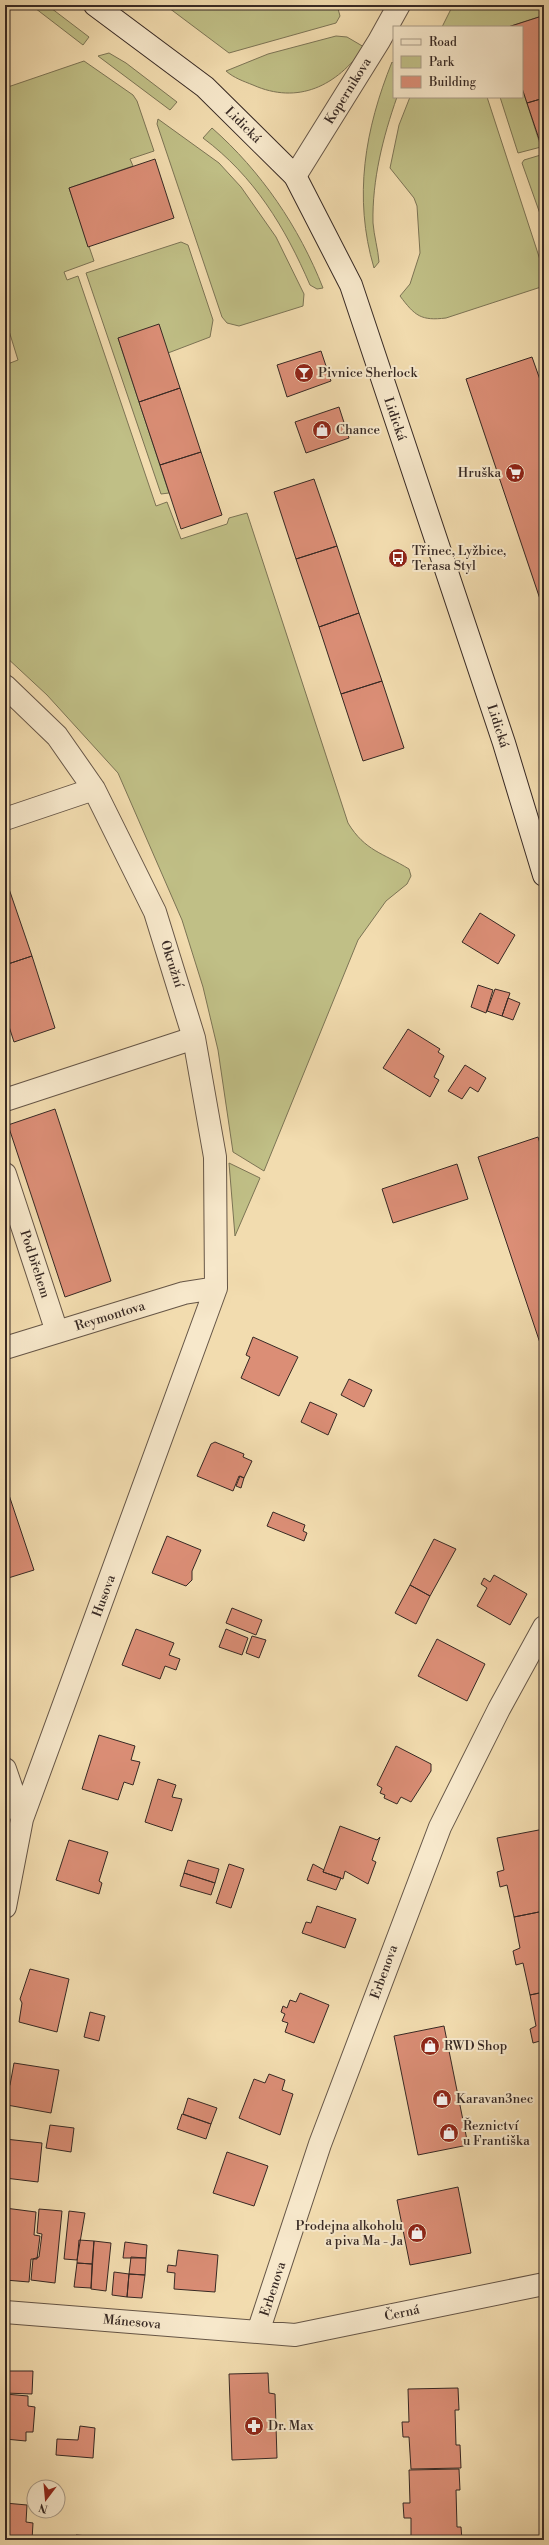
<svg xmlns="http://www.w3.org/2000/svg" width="549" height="2545" viewBox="0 0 549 2545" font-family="'Libre Bodoni',serif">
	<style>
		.green { fill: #c0bf86; stroke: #7c7455 }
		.building { fill: #db8e76; stroke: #372924 }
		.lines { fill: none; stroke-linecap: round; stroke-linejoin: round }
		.street-casing { stroke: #665647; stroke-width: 24 }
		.secondary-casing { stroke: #372924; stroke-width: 24 }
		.street { stroke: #f7e8cb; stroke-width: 22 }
		.secondary { stroke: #f7e8cb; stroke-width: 22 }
		.labels { text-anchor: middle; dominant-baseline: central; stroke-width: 4; stroke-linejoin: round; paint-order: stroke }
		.street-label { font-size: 13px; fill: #372924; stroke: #f7e8cb }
		.poi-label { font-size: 13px; fill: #372924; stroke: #f7e8cb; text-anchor: start }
	</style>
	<rect width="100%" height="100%" fill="#f2dcaf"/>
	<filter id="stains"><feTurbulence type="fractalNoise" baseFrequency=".005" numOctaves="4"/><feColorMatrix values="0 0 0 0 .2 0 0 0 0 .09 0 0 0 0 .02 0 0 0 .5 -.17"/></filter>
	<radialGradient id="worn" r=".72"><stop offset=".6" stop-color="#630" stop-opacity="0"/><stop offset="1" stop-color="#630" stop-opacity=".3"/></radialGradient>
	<path class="green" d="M 31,5 L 47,5 L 89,37 L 83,45 Z
		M 165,5 L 337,5 L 340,16 L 336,23 L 229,53 Z
		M 453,5 L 544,5 L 544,22 L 542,16 L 508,27 L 442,27 Z
		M 336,36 L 347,37 L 364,47 C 337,86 298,105 253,85 C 243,81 234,78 226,71 L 268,54 Z
		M 109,53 L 126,63 L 177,102 L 170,110 L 98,56 Z
		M 84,61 L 133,95 L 137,101 L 154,151 L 130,159 L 133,166 L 69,188 L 94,261 L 64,272 L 67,280 L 78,276 L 156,506 L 167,502 L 181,539 L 227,524 L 229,518 L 247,513 L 348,823 C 365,851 383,853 409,869 L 411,876 L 407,884 L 386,901 L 358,940 L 264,1171 L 233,1152 L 218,1050 L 203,987 L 182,920 L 118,773 L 47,695 L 5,656 L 5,365 L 18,360 L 5,318 L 5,88 Z
		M 392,62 L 394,64 L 394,97 L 397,97 C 383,137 372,180 373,223 C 374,236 378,249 379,262 L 374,268 C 353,197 365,129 392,62 Z
		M 522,88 L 541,147 L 518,153 L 500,97 L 522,97 Z
		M 410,97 L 487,97 L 544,272 L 544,286 L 446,318 C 421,321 415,316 400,296 L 410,284 L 420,253 L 417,206 L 414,198 L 390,168 L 399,125 Z
		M 158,119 L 219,163 L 241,187 L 276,237 L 304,294 L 303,306 L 239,326 L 227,323 L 222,317 L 157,124 Z
		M 212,128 C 261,171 299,227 323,288 L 317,289 L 310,285 C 285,227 254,176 203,138 Z
		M 544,154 L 544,225 L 522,163 L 524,160 Z
		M 181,242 L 188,245 L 213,320 L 210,337 L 168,353 L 118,338 L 169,493 L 161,494 L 86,273 Z
		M 229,1163 L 260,1178 L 235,1236 Z"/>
	<path class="building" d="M 542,16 L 544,22 L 544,98 L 527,103 L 522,88 L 522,27 L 508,27 Z
		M 544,98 L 544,154 L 527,103 Z
		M 155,159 L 174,218 L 88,247 L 69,188 Z
		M 159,324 L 180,388 L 139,402 L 118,338 Z
		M 321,351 L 331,381 L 287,397 L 277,365 Z
		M 532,357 L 544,391 L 544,611 L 466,379 Z
		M 180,388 L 201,452 L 160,465 L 139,402 Z
		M 339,407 L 349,438 L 306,453 L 295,422 Z
		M 201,452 L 222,515 L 181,529 L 160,465 Z
		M 314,479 L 337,546 L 296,559 L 274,492 Z
		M 337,546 L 359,613 L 319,627 L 296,559 Z
		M 359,613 L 382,681 L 341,694 L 319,627 Z
		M 382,681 L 404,748 L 363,761 L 341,694 Z
		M 7,883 L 32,956 L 5,965 L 5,884 Z
		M 480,913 L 515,935 L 498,964 L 462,942 Z
		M 32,956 L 55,1028 L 14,1042 L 5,1014 L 5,965 Z
		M 478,985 L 493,990 L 486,1013 L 471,1007 Z
		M 495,989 L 510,993 L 502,1016 L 487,1011 Z
		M 508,998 L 520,1003 L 513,1020 L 502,1016 Z
		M 408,1029 L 440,1049 L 438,1052 L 444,1056 L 434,1077 L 439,1080 L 430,1097 L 383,1068 Z
		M 465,1065 L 486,1078 L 478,1092 L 470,1087 L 462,1099 L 448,1091 Z
		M 55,1109 L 111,1281 L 65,1297 L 8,1125 Z
		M 538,1137 L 544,1156 L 544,1355 L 478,1157 Z
		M 457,1164 L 468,1199 L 393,1223 L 382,1189 Z
		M 253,1337 L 298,1357 L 279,1396 L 241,1378 L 250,1357 L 246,1355 Z
		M 349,1379 L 372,1390 L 364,1407 L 341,1395 Z
		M 310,1402 L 337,1414 L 328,1435 L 301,1422 Z
		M 215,1442 L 244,1454 L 243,1457 L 252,1461 L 244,1478 L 239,1476 L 233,1491 L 197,1476 L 211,1444 Z
		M 240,1476 L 244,1478 L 241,1488 L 236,1486 Z
		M 5,1483 L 34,1570 L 5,1579 Z
		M 273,1512 L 305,1525 L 303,1531 L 307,1533 L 304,1541 L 267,1526 Z
		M 167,1536 L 201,1550 L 192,1571 L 192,1580 L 186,1586 L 152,1573 Z
		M 434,1539 L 456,1549 L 430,1596 L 410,1585 Z
		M 494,1575 L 527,1594 L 510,1625 L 477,1606 L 487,1588 L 481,1584 L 484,1578 L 490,1582 Z
		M 410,1585 L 430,1596 L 416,1624 L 395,1613 Z
		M 232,1608 L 262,1620 L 256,1635 L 226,1623 Z
		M 136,1629 L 174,1643 L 169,1655 L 180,1659 L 176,1670 L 165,1666 L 160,1679 L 122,1665 Z
		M 226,1629 L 248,1638 L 242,1655 L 219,1647 Z
		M 252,1636 L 266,1640 L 259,1658 L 246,1653 Z
		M 437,1639 L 485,1664 L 467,1701 L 418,1676 Z
		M 99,1735 L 135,1746 L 131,1760 L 140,1762 L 133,1785 L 124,1782 L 118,1800 L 82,1789 Z
		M 396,1746 L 431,1764 L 431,1771 L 411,1802 L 401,1797 L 397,1804 L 384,1798 L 385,1795 L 380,1793 L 382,1788 L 377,1785 Z
		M 158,1779 L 176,1785 L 172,1797 L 182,1799 L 172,1831 L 145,1822 Z
		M 340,1826 L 377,1840 L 380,1837 L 372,1860 L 376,1862 L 368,1884 L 345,1871 L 343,1879 L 323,1872 Z
		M 544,1829 L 544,1911 L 514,1917 L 507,1885 L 500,1887 L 497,1872 L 504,1870 L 497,1838 Z
		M 69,1840 L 108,1852 L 99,1881 L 102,1883 L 99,1894 L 56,1880 Z
		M 188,1860 L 219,1869 L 215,1883 L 184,1873 Z
		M 229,1864 L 244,1869 L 231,1908 L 216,1903 Z
		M 313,1864 L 324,1870 L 323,1872 L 341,1878 L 336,1890 L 307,1880 Z
		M 184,1873 L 215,1883 L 211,1895 L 180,1886 Z
		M 317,1906 L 356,1919 L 345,1948 L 302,1933 L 306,1922 L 311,1923 Z
		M 544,1911 L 544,1992 L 530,1995 L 523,1963 L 516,1965 L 513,1951 L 520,1948 L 514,1917 Z
		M 30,1969 L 69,1979 L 57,2032 L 19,2022 L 22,2003 L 20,1999 Z
		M 544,1992 L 544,2062 L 540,2041 L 533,2043 L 530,2029 L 536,2026 L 530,1995 Z
		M 300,1993 L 329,2005 L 314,2043 L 285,2032 L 288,2023 L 282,2021 L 285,2014 L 281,2012 L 283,2006 L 287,2008 L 290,2000 L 296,2002 Z
		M 90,2012 L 105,2016 L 99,2041 L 84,2037 Z
		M 444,2026 L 468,2145 L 418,2155 L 394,2036 Z
		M 14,2063 L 59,2070 L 51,2113 L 7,2105 L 5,2092 L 10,2085 Z
		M 269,2074 L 285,2080 L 282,2090 L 293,2094 L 280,2135 L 239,2118 L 254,2079 L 265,2083 Z
		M 188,2098 L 217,2108 L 211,2124 L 183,2114 Z
		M 182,2114 L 211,2124 L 206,2139 L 177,2129 Z
		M 50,2125 L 74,2128 L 71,2152 L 46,2148 Z
		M 5,2139 L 42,2143 L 38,2182 L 5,2178 Z
		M 227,2152 L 268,2166 L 254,2206 L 213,2193 Z
		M 458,2187 L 471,2253 L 410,2265 L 397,2200 Z
		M 5,2208 L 36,2212 L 34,2235 L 40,2236 L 37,2259 L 31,2259 L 29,2282 L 5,2280 Z
		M 39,2209 L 62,2211 L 55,2283 L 31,2280 L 33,2259 L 39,2257 L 42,2234 L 37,2233 Z
		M 69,2211 L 85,2213 L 77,2260 L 64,2259 Z
		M 79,2240 L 94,2241 L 92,2264 L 77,2263 Z
		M 94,2241 L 111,2243 L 106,2291 L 91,2289 Z
		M 125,2242 L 147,2245 L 146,2258 L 123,2258 Z
		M 178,2250 L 218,2255 L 215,2292 L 174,2289 L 175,2273 L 167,2272 L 168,2265 L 176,2266 Z
		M 131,2257 L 146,2258 L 145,2275 L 129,2274 Z
		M 77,2263 L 92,2264 L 91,2288 L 74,2287 Z
		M 114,2272 L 129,2274 L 127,2297 L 112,2295 Z
		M 129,2274 L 145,2275 L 142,2298 L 127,2297 Z
		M 5,2371 L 33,2371 L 32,2394 L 5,2393 Z
		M 268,2373 L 269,2393 L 275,2394 L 277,2458 L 232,2460 L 229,2374 Z
		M 458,2388 L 459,2410 L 455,2410 L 456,2445 L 460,2445 L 461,2468 L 411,2469 L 409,2437 L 403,2437 L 402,2422 L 409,2422 L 408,2389 Z
		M 5,2394 L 28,2396 L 28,2406 L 35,2407 L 33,2432 L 26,2432 L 26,2441 L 5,2439 Z
		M 80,2426 L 95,2428 L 93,2458 L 56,2455 L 57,2439 L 78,2440 Z
		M 459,2469 L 460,2490 L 456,2490 L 457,2527 L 461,2527 L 462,2540 L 411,2540 L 411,2518 L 404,2518 L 403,2503 L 410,2503 L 409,2470 Z
		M 5,2503 L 27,2505 L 26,2522 L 33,2523 L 32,2540 L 5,2540 Z
		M 76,2535 L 101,2537 L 101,2540 L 75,2540 Z"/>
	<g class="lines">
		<defs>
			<path id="street" d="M 295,176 L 379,41 L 399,5
				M 5,686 L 57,736 L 94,789 L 155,912 L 194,1038 L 215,1157 L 216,1288 L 22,1819 L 5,1907
				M 5,819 L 94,789
				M 5,1100 L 194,1038
				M 5,1174 L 57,1332
				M 5,1348 L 184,1293 L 216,1288
				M 5,1769 L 22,1819
				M 5,2312 L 295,2335 L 544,2284
				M 258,2332 L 320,2144 L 440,1827 L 499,1709 L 544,1627"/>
			<path id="secondary" d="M 95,5 L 205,87 L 295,176 L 351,285 L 504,743 L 544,875"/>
		</defs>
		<use href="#street" class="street-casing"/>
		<use href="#secondary" class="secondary-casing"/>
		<use href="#street" class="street"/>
		<use href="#secondary" class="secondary"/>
	</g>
	<defs>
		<symbol id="bar-disc" viewBox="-11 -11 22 22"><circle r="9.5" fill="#8f2418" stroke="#f7e8cb"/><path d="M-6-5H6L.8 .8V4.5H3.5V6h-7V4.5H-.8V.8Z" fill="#fff"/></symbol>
		<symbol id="shop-disc" viewBox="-11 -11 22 22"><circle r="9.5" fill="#8f2418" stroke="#f7e8cb"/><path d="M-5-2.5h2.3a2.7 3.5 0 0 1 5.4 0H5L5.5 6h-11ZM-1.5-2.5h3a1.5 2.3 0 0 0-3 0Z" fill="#fff"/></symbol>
		<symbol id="supermarket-disc" viewBox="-11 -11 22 22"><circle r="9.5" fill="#8f2418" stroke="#f7e8cb"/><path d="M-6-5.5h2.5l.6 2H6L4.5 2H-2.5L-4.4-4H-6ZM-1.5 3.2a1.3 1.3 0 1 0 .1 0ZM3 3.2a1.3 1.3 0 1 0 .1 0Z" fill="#fff"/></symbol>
		<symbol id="bus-disc" viewBox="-11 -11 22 22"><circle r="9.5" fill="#8f2418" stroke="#f7e8cb"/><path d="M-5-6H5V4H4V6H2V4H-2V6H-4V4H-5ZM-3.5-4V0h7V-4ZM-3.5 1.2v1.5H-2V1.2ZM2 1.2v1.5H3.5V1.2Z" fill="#fff"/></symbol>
		<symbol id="pharmacy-disc" viewBox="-11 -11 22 22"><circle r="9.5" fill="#8f2418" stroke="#f7e8cb"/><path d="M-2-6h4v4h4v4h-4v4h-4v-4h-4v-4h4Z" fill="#fff"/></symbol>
	</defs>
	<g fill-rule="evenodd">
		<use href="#bar-disc" x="293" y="362" width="22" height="22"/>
		<use href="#shop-disc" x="311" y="419" width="22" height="22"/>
		<use href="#supermarket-disc" x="504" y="462" width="22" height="22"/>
		<use href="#bus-disc" x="387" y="547" width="22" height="22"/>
		<use href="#shop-disc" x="419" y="2035" width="22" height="22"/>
		<use href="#shop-disc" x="431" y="2088" width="22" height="22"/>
		<use href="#shop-disc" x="438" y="2122" width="22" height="22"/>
		<use href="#shop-disc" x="406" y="2222" width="22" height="22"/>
		<use href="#pharmacy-disc" x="243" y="2415" width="22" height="22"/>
	</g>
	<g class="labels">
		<g class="street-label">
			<text transform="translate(348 91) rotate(-58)">Kopernikova</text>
			<text transform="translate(243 125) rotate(45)">Lidická</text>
			<text transform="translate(395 419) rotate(71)">Lidická</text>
			<text transform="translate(498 726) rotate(72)">Lidická</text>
			<text transform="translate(172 964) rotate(72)">Okružní</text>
			<text transform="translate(35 1264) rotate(72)">Pod břehem</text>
			<text transform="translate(110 1316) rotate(-17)">Reymontova</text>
			<text transform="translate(104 1596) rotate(-70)">Husova</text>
			<text transform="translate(384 1972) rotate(-70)">Erbenova</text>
			<text transform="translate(273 2289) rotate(-72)">Erbenova</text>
			<text transform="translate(402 2313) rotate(-12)">Černá</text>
			<text transform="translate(132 2322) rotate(5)">Mánesova</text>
		</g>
		<g class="poi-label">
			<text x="318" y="373">Pivnice Sherlock</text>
			<text x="336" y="430">Chance</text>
			<text x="501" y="473" text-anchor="end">Hruška</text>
			<text x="412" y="551">Třinec, Lyžbice,<tspan x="412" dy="15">Terasa Styl</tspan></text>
			<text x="444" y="2046">RWD Shop</text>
			<text x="456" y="2099">Karavan3nec</text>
			<text x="463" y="2126">Řeznictví<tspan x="463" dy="15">u Františka</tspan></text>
			<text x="403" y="2226" text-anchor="end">Prodejna alkoholu<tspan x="403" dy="15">a piva Ma - Ja</tspan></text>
			<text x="268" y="2426">Dr. Max</text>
		</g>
	</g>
	<rect width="549" height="2545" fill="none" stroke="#f2dcaf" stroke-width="20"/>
	<rect x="6" y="6" width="537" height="2533" fill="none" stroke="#372924" stroke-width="2"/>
	<rect x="10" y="10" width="529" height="2525" fill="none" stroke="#372924"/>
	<rect x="393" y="26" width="130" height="72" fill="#f7e8cb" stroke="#aa9c88"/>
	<rect x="401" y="39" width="20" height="6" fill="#f7e8cb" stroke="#aa9c88"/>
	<text x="429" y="46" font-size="12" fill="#372924">Road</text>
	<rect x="401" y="56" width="20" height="12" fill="#c0bf86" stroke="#aa9c88"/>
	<text x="429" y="66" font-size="12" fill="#372924">Park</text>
	<rect x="401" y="76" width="20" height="12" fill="#db8e76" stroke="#aa9c88"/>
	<text x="429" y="86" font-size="12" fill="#372924">Building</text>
	<g transform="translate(46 2499) rotate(196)"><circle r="19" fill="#f7e8cb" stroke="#aa9c88"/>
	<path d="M0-3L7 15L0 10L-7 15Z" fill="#8f2418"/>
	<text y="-6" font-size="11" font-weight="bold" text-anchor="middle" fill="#372924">N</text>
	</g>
	<rect width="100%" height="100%" filter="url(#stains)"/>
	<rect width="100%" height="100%" fill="url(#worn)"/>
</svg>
